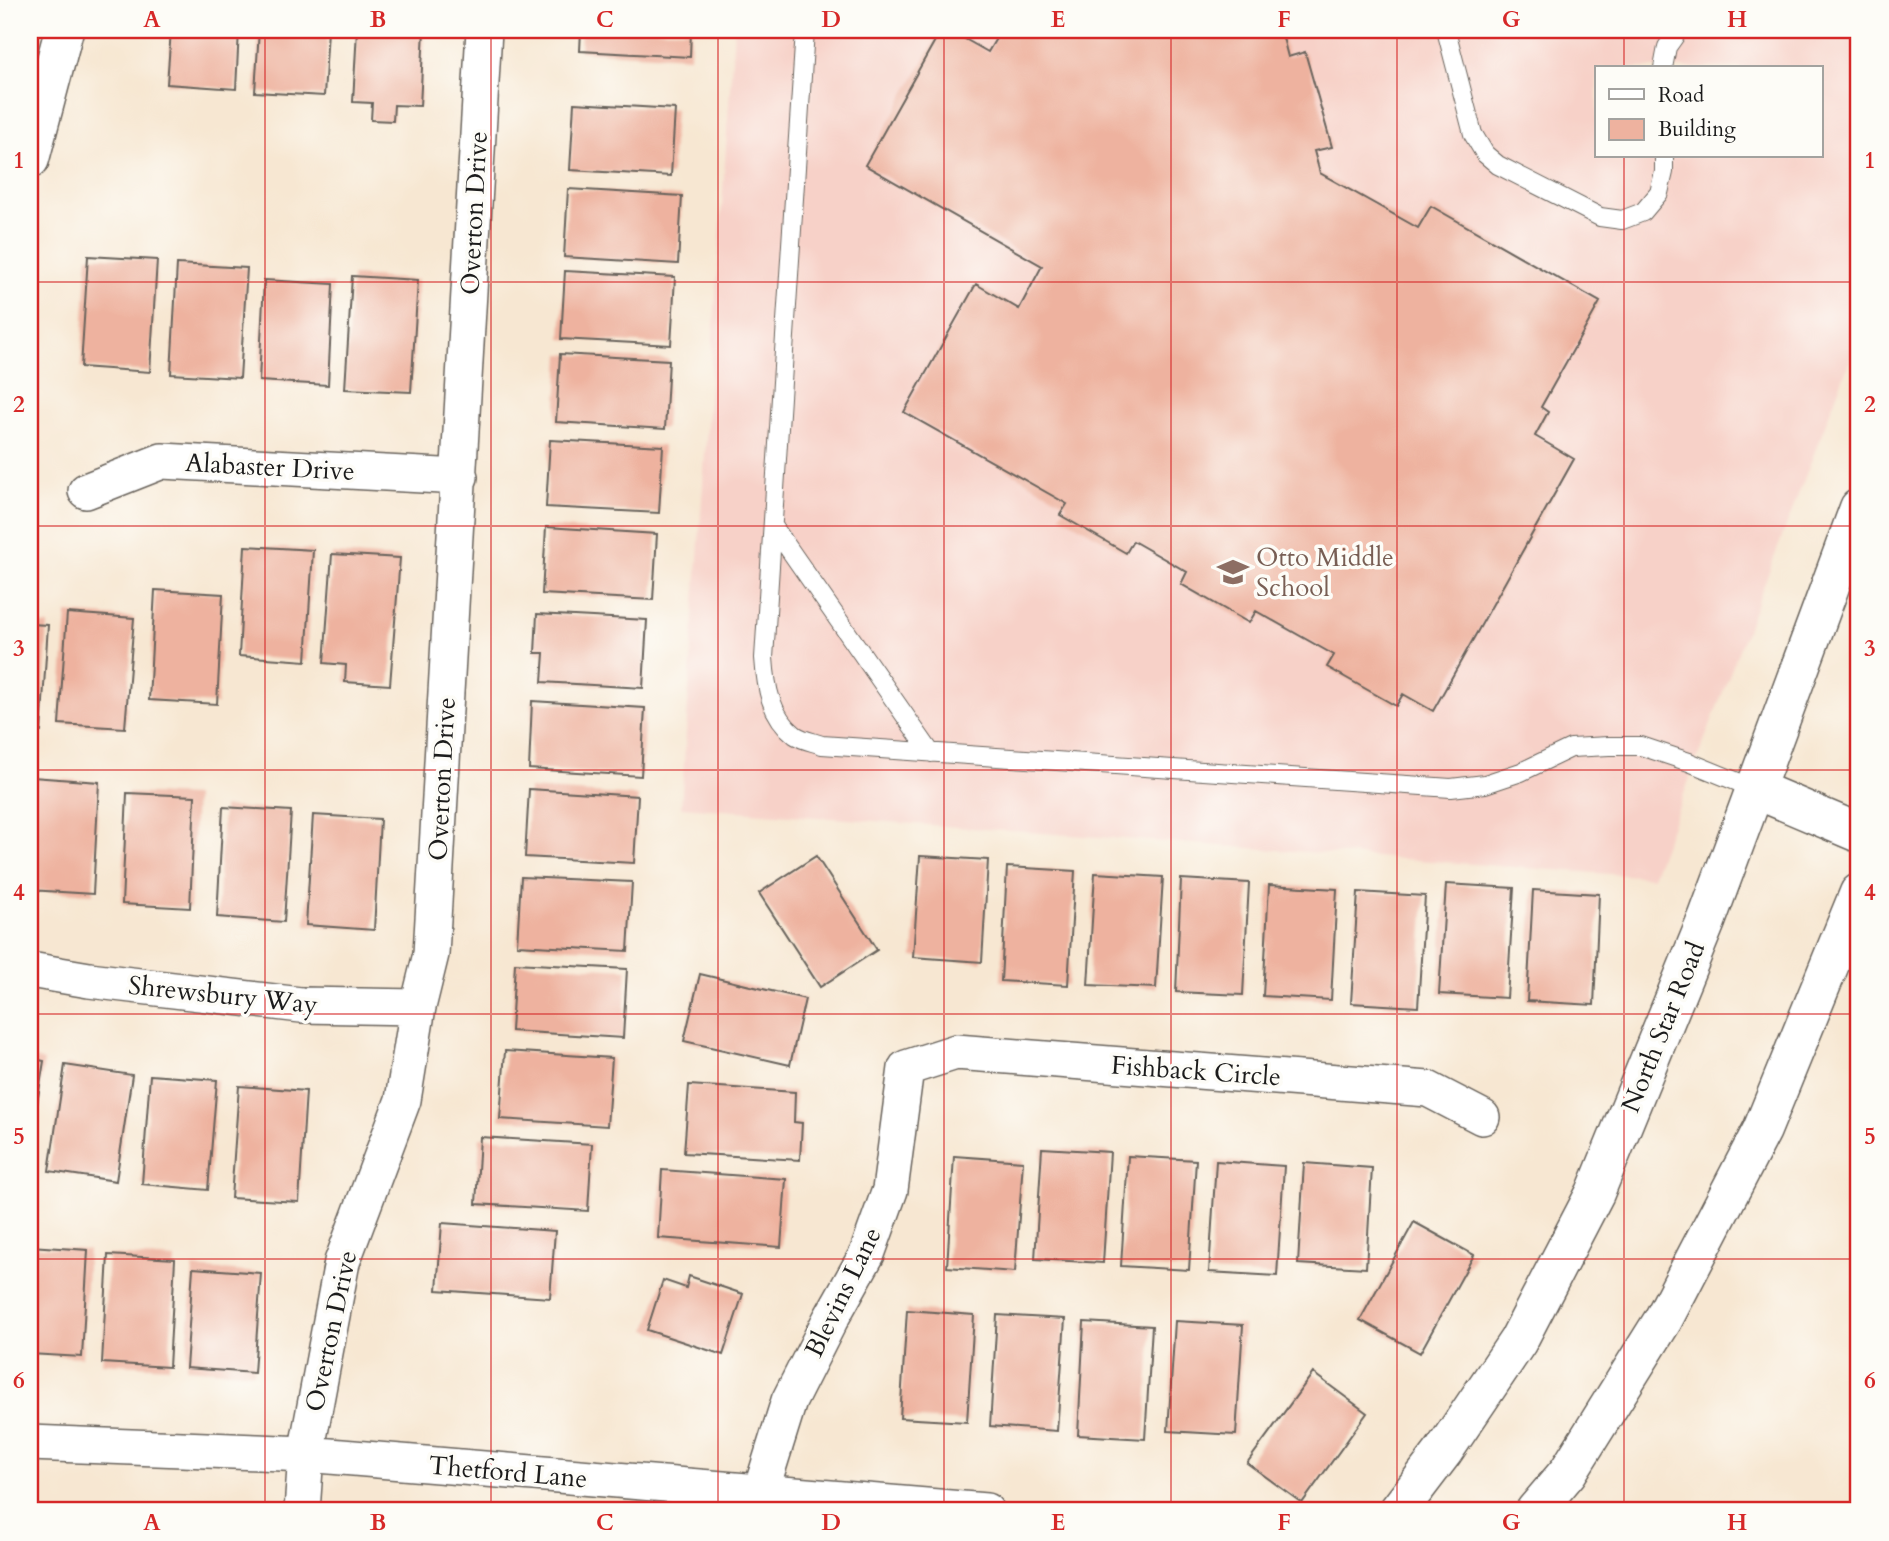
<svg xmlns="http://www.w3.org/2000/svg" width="1889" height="1541" viewBox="0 0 1889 1541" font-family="Cardo,serif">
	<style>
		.built { fill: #f7d1c8; fill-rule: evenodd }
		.building { fill: #eeb29f }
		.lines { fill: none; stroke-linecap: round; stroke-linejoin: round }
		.lane-casing { stroke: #69635c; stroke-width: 20 }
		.street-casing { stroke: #69635c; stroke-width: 38 }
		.secondary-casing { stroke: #69635c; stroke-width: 41 }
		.primary-casing { stroke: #69635c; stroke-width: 41 }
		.lane { stroke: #fff; stroke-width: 18 }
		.street { stroke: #fff; stroke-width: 35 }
		.secondary { stroke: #fff; stroke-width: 38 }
		.primary { stroke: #fff; stroke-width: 38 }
		.grid { fill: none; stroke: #d62828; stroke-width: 2; stroke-opacity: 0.55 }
		.labels { text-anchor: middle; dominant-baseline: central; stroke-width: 7; stroke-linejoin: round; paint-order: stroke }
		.street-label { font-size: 26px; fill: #1c1c1c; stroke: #fdfcf7 }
		.education-label { font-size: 26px; fill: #785e54; stroke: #fdfcf7; text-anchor: start }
		.neatline { fill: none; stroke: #d62828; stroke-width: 2.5 }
		.grid-label { font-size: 23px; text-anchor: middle; font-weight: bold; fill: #d62828 }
	</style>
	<rect width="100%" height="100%" fill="#fdfcf7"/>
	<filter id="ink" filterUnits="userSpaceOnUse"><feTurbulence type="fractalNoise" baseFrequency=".0143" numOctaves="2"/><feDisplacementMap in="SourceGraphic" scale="14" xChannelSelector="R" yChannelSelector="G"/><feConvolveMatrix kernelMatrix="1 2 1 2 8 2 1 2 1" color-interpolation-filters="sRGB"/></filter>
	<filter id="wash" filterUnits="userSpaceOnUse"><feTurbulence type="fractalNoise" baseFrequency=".00686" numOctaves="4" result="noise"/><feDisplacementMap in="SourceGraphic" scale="28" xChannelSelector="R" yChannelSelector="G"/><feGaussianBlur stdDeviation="1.57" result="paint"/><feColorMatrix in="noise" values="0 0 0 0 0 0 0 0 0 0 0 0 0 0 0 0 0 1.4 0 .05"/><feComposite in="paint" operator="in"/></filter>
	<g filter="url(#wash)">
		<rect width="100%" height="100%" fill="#f7e7d2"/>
		<path class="built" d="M 734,30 L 1859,30 L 1859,336 L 1652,877 L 681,807 ZM 1597,68 L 1821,68 L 1821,156 L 1597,156 Z"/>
		<g id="blocks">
			<path class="building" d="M 171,30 L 239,30 L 236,89 L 167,84 Z
				M 259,30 L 328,30 L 324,96 L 255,92 Z
				M 357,30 L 424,30 L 420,106 L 394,105 L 393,121 L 371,120 L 372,103 L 353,102 Z
				M 581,30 L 691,30 L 690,57 L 580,51 Z
				M 941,30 L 949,30 L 988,52 L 1001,30 L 1281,30 L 1288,57 L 1305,52 L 1332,147 L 1314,151 L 1320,173 L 1418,228 L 1431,206 L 1600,302 L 1541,407 L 1548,412 L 1535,436 L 1574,459 L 1433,711 L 1403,694 L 1396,706 L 1327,667 L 1334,655 L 1256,611 L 1249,623 L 1181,584 L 1187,572 L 1133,541 L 1126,553 L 1060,515 L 1067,504 L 904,412 L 976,284 L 1019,309 L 1042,266 L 865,165 Z
				M 574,103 L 675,109 L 671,176 L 570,170 Z
				M 568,189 L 682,196 L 678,264 L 564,257 Z
				M 88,256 L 157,260 L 150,372 L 81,367 Z
				M 177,264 L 247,268 L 240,378 L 171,374 Z
				M 565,271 L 675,277 L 671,345 L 561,339 Z
				M 352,276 L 418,280 L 411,392 L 345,389 Z
				M 264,280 L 333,284 L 328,385 L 259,381 Z
				M 560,354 L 669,360 L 665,429 L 556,422 Z
				M 550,440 L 663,446 L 659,513 L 546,507 Z
				M 546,527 L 657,534 L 653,600 L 542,594 Z
				M 245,546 L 313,550 L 306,661 L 239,656 Z
				M 332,554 L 400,558 L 390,685 L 345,682 L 346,665 L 324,663 Z
				M 155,590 L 223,594 L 217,704 L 149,700 Z
				M 67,613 L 134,618 L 125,728 L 59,724 Z
				M 537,614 L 647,620 L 643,688 L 542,682 L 544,653 L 535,653 Z
				M 30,624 L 48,625 L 41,732 L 30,731 Z
				M 532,701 L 645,708 L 641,776 L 529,769 Z
				M 32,777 L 99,782 L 93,894 L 30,890 Z
				M 529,789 L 638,796 L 634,863 L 525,857 Z
				M 127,793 L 195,796 L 190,908 L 122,904 Z
				M 223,807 L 291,811 L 284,922 L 217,917 Z
				M 313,815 L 380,819 L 374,930 L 306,925 Z
				M 816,856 L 877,950 L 820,987 L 759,893 Z
				M 920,856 L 988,860 L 982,962 L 913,957 Z
				M 1007,867 L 1075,871 L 1068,985 L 1001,981 Z
				M 1095,873 L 1163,877 L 1156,988 L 1088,985 Z
				M 521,877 L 632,882 L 628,951 L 517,945 Z
				M 1181,879 L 1249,883 L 1243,995 L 1176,992 Z
				M 1446,884 L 1514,888 L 1507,998 L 1439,994 Z
				M 1269,885 L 1337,889 L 1331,1000 L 1263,996 Z
				M 1533,890 L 1599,894 L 1594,1005 L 1527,1001 Z
				M 1358,892 L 1425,896 L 1418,1007 L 1351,1003 Z
				M 515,963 L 627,969 L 623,1038 L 511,1031 Z
				M 700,974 L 805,999 L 790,1065 L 684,1041 Z
				M 505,1051 L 612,1058 L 607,1126 L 500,1119 Z
				M 30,1058 L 44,1061 L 31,1141 L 30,1140 Z
				M 65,1065 L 132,1075 L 116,1181 L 49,1171 Z
				M 150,1075 L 217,1080 L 208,1190 L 142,1184 Z
				M 689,1085 L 795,1092 L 794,1122 L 802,1123 L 800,1160 L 684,1153 Z
				M 239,1086 L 306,1091 L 299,1202 L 231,1198 Z
				M 480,1137 L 592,1144 L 588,1211 L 476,1204 Z
				M 1042,1148 L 1110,1152 L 1103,1263 L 1035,1259 Z
				M 954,1156 L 1023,1161 L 1015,1272 L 947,1267 Z
				M 1128,1156 L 1196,1160 L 1189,1270 L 1121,1266 Z
				M 1216,1161 L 1284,1166 L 1277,1276 L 1209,1272 Z
				M 1304,1163 L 1372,1168 L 1366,1268 L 1298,1264 Z
				M 662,1170 L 786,1179 L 781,1247 L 658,1238 Z
				M 1414,1222 L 1474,1255 L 1420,1353 L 1360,1320 Z
				M 442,1223 L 555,1231 L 550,1298 L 437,1290 Z
				M 30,1246 L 88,1250 L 82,1357 L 30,1354 Z
				M 108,1255 L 175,1259 L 169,1367 L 102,1363 Z
				M 193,1268 L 261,1273 L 254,1373 L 186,1368 Z
				M 689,1276 L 743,1294 L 723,1355 L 647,1330 L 663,1280 L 686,1288 Z
				M 907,1310 L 974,1315 L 967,1422 L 900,1418 Z
				M 997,1315 L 1065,1319 L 1057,1431 L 990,1426 Z
				M 1175,1321 L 1243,1325 L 1236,1435 L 1168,1431 Z
				M 1084,1322 L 1152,1326 L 1145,1439 L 1078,1435 Z
				M 1313,1373 L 1367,1413 L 1302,1503 L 1247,1463 Z"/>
		</g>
	</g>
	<g filter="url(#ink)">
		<use href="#blocks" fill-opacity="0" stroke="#69635c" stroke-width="2"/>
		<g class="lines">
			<defs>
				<path id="lane" d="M 805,30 L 764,658 C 766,687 770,715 795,735 C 802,740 814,742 822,745 L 1451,788 L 1485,784 L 1521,772 L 1571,748 L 1609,746 L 1641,746 L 1689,762 L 1755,789
					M 1446,30 L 1473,134 L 1485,154 L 1498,165 L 1600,217 L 1622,220 L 1643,212 L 1659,193 L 1664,172 L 1664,156
					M 1663,68 L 1667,47 L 1679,30
					M 773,526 L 931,753"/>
				<path id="street" d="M 86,491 L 162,461 L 460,477
					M 30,970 L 89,980 L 301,1005 L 418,1007
					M 30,1443 L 306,1454 L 986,1511
					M 302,1511 L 306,1454 L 342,1262 L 403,1100 L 418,1007 L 431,954 L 484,30
					M 758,1511 L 760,1494 L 789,1401 L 830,1320 L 867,1254 L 890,1190 L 906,1068 L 956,1052 L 1428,1089 L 1482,1117"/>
				<path id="secondary" d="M 1755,789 L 1859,833
					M 1398,1511 L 1443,1452 L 1518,1341 L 1595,1193 L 1707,919 L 1859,508
					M 1535,1511 L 1568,1472 L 1663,1320 L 1762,1130 L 1859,893"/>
				<path id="primary" d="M 30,159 L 64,30"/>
			</defs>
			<use href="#lane" class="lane-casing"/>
			<use href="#street" class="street-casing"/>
			<use href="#secondary" class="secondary-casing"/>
			<use href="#primary" class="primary-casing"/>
			<use href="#lane" class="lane"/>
			<use href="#street" class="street"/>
			<use href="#secondary" class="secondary"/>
			<use href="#primary" class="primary"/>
		</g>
	</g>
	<path class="grid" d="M 265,30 L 265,1511M 491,30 L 491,1511M 718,30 L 718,1511M 944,30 L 944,1511M 1171,30 L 1171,1511M 1397,30 L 1397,1511M 1624,30 L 1624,68M 1624,156 L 1624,1511M 30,282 L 1859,282M 30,526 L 1859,526M 30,770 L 1859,770M 30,1014 L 1859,1014M 30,1259 L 1859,1259"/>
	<defs>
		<symbol id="school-bare" viewBox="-9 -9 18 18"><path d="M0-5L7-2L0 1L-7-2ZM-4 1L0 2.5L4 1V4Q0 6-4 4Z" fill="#8d6e63" stroke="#fdfcf7" stroke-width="2.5" paint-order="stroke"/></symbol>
	</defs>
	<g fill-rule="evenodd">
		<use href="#school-bare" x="1211" y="550" width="44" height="44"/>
	</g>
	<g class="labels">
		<g class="street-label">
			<text transform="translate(474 213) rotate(-87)">Overton Drive</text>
			<text transform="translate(270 467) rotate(3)">Alabaster Drive</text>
			<text transform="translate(442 779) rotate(-87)">Overton Drive</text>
			<text transform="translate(223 995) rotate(6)">Shrewsbury Way</text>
			<text transform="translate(1663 1027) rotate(-68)">North Star Road</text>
			<text transform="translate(1196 1071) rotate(4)">Fishback Circle</text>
			<text transform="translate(843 1292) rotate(-64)">Blevins Lane</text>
			<text transform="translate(331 1331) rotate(-78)">Overton Drive</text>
			<text transform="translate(508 1472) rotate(5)">Thetford Lane</text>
		</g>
		<g class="education-label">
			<text x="1256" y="557">Otto Middle<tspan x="1256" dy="30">School</tspan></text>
		</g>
	</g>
	<rect width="1889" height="1541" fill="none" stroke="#fdfcf7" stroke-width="77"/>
	<rect x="1595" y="66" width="228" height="91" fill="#fdfcf7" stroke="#a3a29f" stroke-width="2"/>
	<rect x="1609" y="89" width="35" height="10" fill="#ffffff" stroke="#a3a29f" stroke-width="2"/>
	<text x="1658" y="102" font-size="21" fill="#1c1c1c">Road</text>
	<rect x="1609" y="119" width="35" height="21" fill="#eeb29f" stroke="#a3a29f" stroke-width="2"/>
	<text x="1658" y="136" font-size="21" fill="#1c1c1c">Building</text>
	<rect x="38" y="38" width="1812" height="1464" class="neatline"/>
	<g class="grid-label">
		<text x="152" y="27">A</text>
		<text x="378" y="27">B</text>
		<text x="605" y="27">C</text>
		<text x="831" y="27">D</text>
		<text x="1058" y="27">E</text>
		<text x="1284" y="27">F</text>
		<text x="1511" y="27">G</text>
		<text x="1737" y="27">H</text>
		<text x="19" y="168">1</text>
		<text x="1870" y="168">1</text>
		<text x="19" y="412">2</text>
		<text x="1870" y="412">2</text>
		<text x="19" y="656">3</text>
		<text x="1870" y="656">3</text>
		<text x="19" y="900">4</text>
		<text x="1870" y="900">4</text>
		<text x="19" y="1144">5</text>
		<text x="1870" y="1144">5</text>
		<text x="19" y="1388">6</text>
		<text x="1870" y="1388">6</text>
		<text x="152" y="1530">A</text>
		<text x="378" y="1530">B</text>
		<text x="605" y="1530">C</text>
		<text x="831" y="1530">D</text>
		<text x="1058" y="1530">E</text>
		<text x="1284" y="1530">F</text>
		<text x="1511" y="1530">G</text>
		<text x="1737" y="1530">H</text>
	</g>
</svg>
